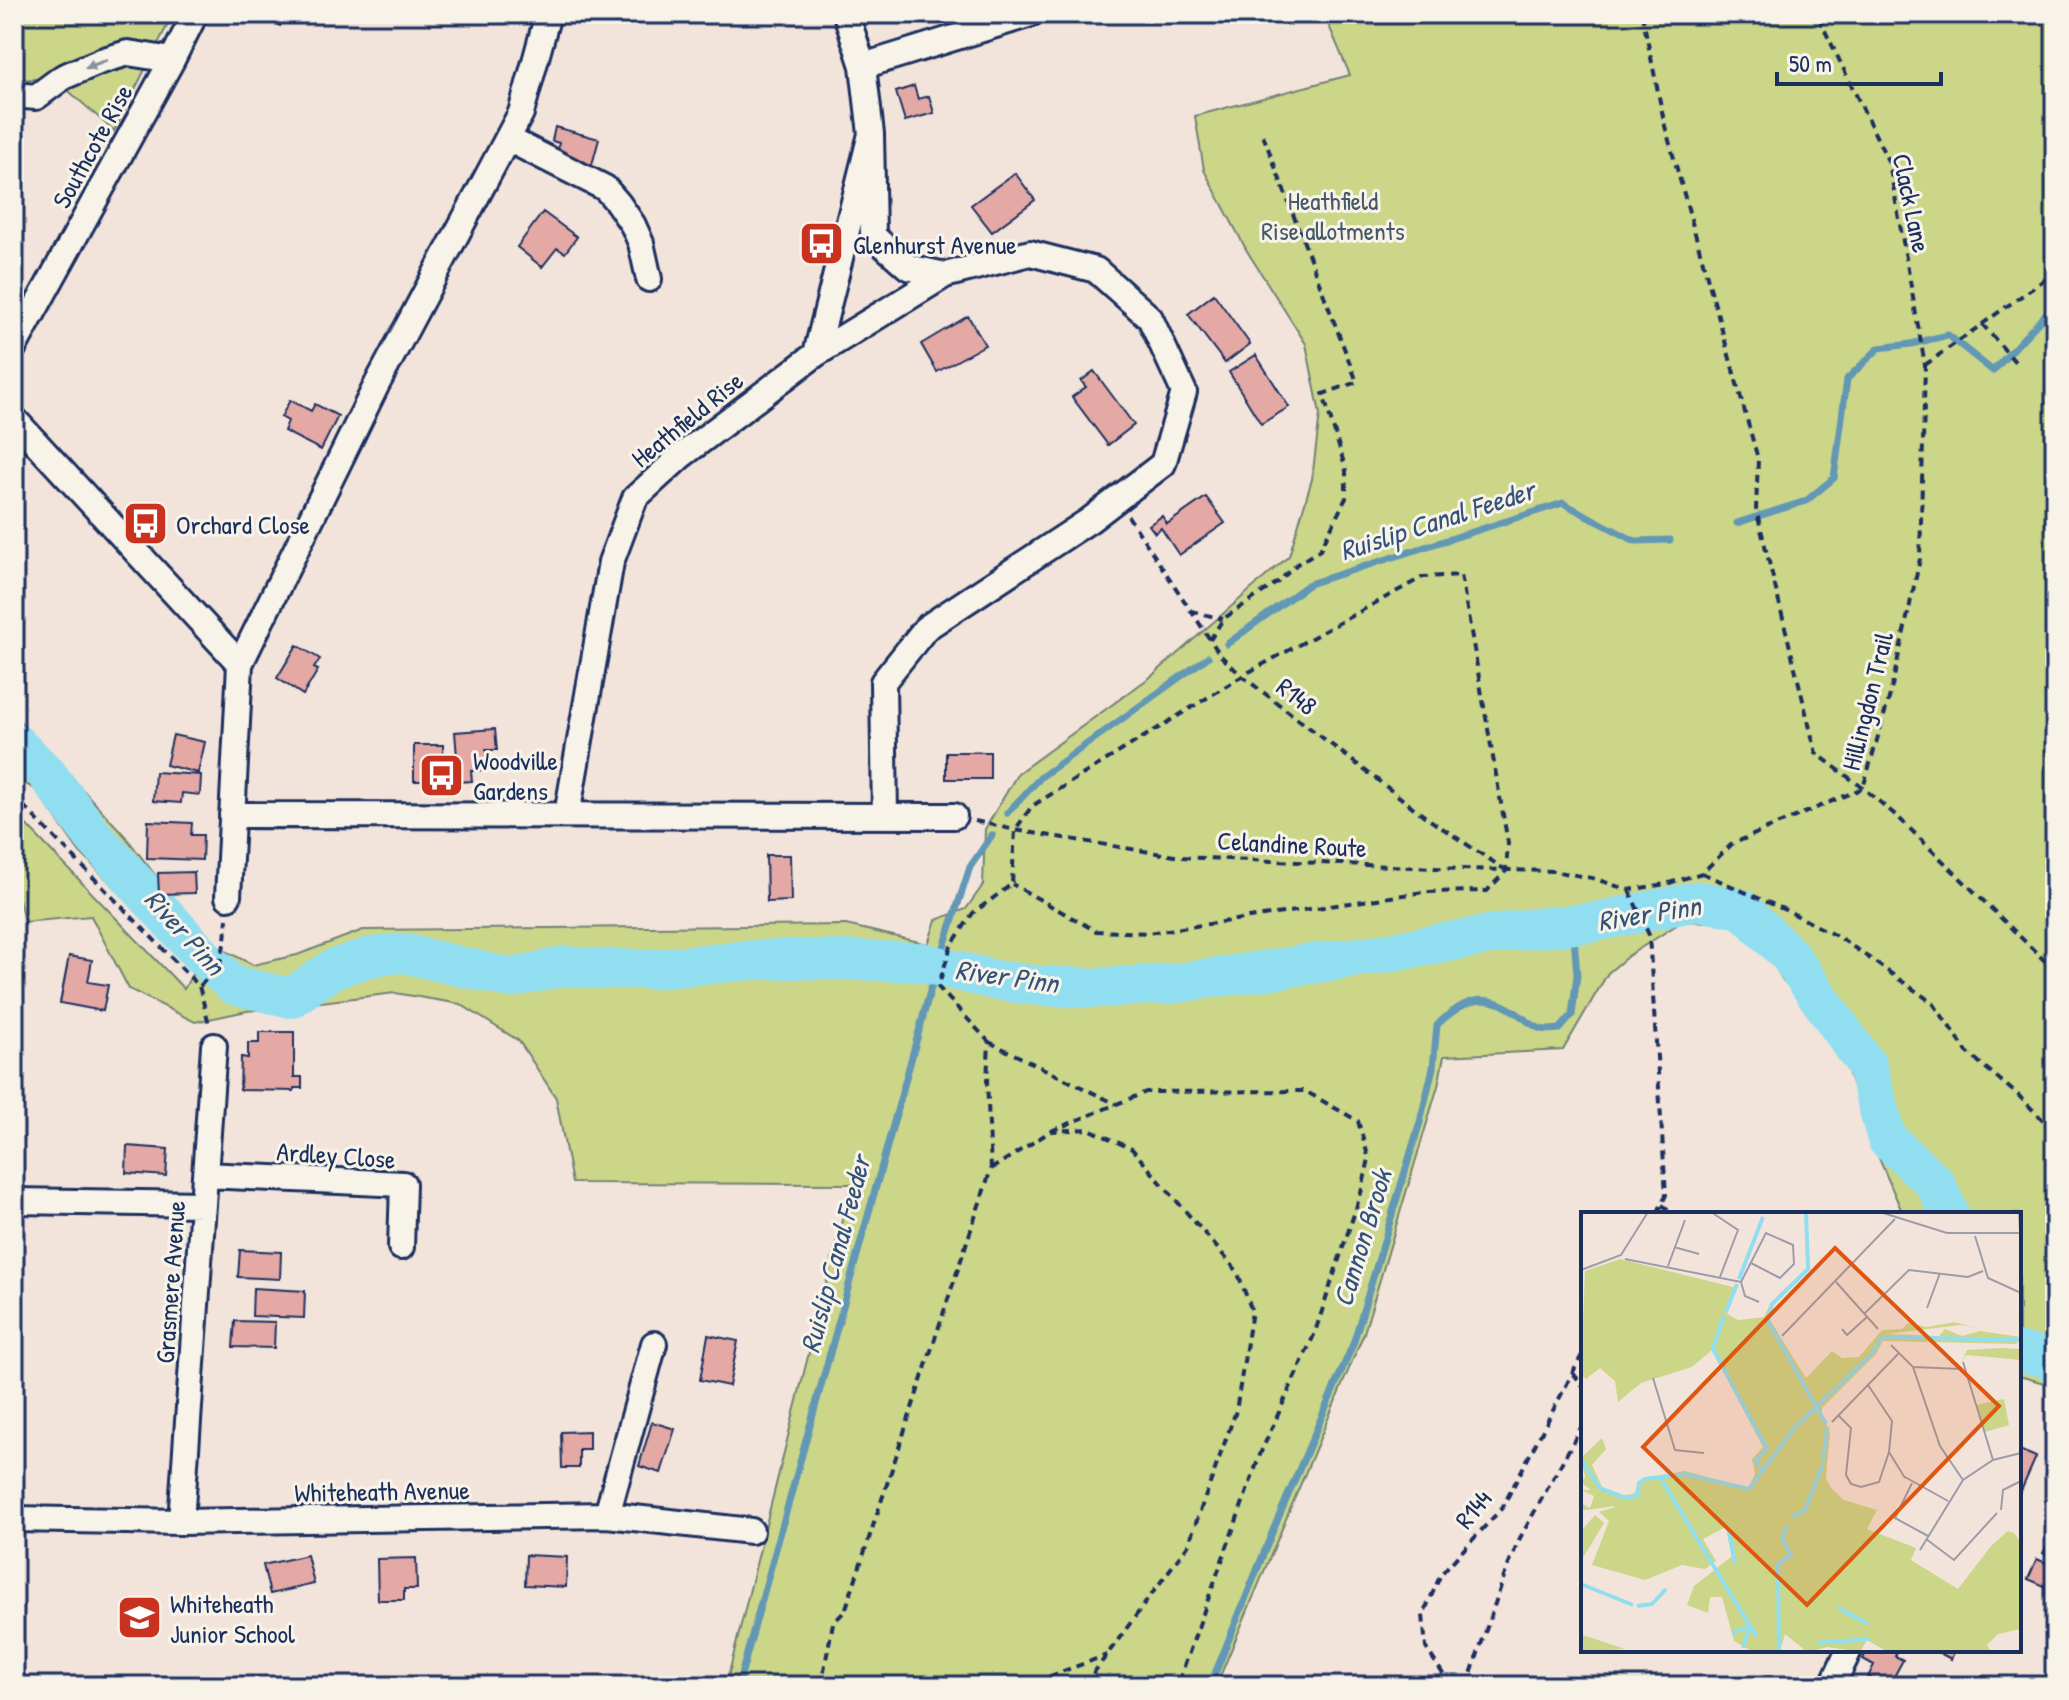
<svg xmlns="http://www.w3.org/2000/svg" width="2069" height="1700" viewBox="0 0 2069 1700" font-family="'Patrick Hand',sans-serif">
	<style>
		.green { fill: #cbd689; stroke: #738274; stroke-width: 2 }
		.lines { fill: none; stroke-linecap: round; stroke-linejoin: round }
		.stream { stroke: #6298b6; stroke-width: 7 }
		.river { stroke: #91def1; stroke-width: 40 }
		.building { fill: #e4a9a5; stroke: #1b2f5e; stroke-width: 2 }
		.minor-casing { stroke: #1b2f5e; stroke-width: 30 }
		.path { stroke: #1b2f5e; stroke-width: 4; stroke-dasharray: 8 6; stroke-linecap: butt }
		.minor { stroke: #f7f3e8; stroke-width: 24 }
		.oneway { fill: #8991a3 }
		.labels { text-anchor: middle; dominant-baseline: central; stroke-width: 6; stroke-linejoin: round; paint-order: stroke }
		.street-label { font-size: 26px; fill: #1b2f5e; stroke: #f7f3e8 }
		.park-label { font-size: 26px; fill: #475969; stroke: #f7f3e8 }
		.poi-label { font-size: 26px; fill: #1b2f5e; stroke: #f7f3e8; text-anchor: start }
		.water-label { font-size: 28px; font-style: italic; fill: #33527b; stroke: #f7f3e8 }
		.inset-river { fill: none; stroke: #91def1; stroke-width: 4 }
		.inset-road { fill: none; stroke: #9d9ca9; stroke-width: 2 }
		.view { fill: #de5710; fill-opacity: 0.15; stroke: #de5710; stroke-width: 4 }
		.inset-edge { fill: none; stroke: #1b2f5e; stroke-width: 4 }
	</style>
	<rect width="100%" height="100%" fill="#f3e4db"/>
	<filter id="ink" filterUnits="userSpaceOnUse"><feTurbulence type="fractalNoise" baseFrequency=".0125" numOctaves="2"/><feDisplacementMap in="SourceGraphic" scale="16" xChannelSelector="R" yChannelSelector="G"/><feConvolveMatrix kernelMatrix="1 2 1 2 8 2 1 2 1" color-interpolation-filters="sRGB"/></filter>
	<g filter="url(#ink)">
		<path class="green" d="M 14,14 L 173,14 L 114,131 L 54,78 L 14,80 Z
			M 1324,14 L 2055,14 L 2055,1386 L 2019,1376 L 2019,1214 L 1903,1214 L 1869,1135 L 1839,1044 L 1782,979 L 1764,946 L 1738,923 L 1683,921 L 1628,956 L 1608,973 L 1563,1050 L 1444,1056 L 1438,1086 L 1364,1333 L 1216,1686 L 713,1686 L 728,1677 L 851,1184 L 572,1183 L 556,1098 L 519,1041 L 460,1004 L 395,993 L 247,1011 L 195,1022 L 129,989 L 91,916 L 24,922 L 14,876 L 14,812 L 184,989 L 195,969 L 79,851 L 35,789 L 14,778 L 14,715 L 125,836 L 179,906 L 220,948 L 253,965 L 297,955 L 363,930 L 846,925 L 928,944 L 936,920 L 966,909 L 983,885 L 985,829 L 1018,773 L 1153,675 L 1289,556 L 1312,479 L 1320,414 L 1306,344 L 1247,251 L 1204,170 L 1195,116 L 1350,75 Z"/>
		<g class="lines">
			<path class="stream" d="M 1737,523 L 1806,501 L 1834,478 L 1847,379 L 1879,348 L 1911,344 L 1948,335 L 1993,371 L 2055,304
				M 1227,644 L 1309,584 L 1563,503 L 1635,541 L 1670,540
				M 1007,813 L 1041,777 L 1208,657
				M 729,1686 L 740,1679 L 932,984 L 970,867 L 992,835
				M 1210,1686 L 1274,1528 L 1353,1344 L 1420,1122 L 1433,1068 L 1437,1025 C 1462,1001 1484,990 1515,1012 C 1523,1017 1532,1026 1541,1029 C 1547,1031 1555,1029 1560,1029 L 1572,1015 L 1577,975 L 1573,924"/>
			<path class="river" d="M 14,742 L 46,773 L 94,837 L 204,958 L 234,985 L 291,998 L 333,969 L 370,957 L 403,953 L 510,978 L 565,966 L 602,969 L 652,969 L 751,960 L 794,959 L 921,962 L 994,980 L 1041,986 L 1098,988 L 1170,984 L 1373,955 L 1519,930 L 1594,922 L 1698,901 L 1742,909 L 1789,955 L 1867,1066 L 1887,1139 L 1936,1184 L 1949,1214
				M 2019,1352 L 2048,1358 L 2055,1364"/>
		</g>
		<path class="building" d="M 259,14 L 288,14 L 280,26 Z
			M 914,86 L 918,99 L 929,96 L 934,113 L 905,121 L 896,92 Z
			M 555,127 L 599,139 L 590,172 L 556,155 L 559,143 L 552,141 Z
			M 1015,173 L 1035,200 L 992,232 L 971,205 Z
			M 543,212 L 577,237 L 565,253 L 557,248 L 542,267 L 517,247 Z
			M 1214,294 L 1250,344 L 1225,363 L 1188,314 Z
			M 968,316 L 985,345 L 937,372 L 921,344 Z
			M 1256,355 L 1289,407 L 1261,424 L 1229,372 Z
			M 1094,371 L 1134,425 L 1108,445 L 1072,397 L 1086,387 L 1081,381 Z
			M 290,400 L 311,411 L 315,404 L 338,416 L 321,450 L 284,431 L 288,421 L 281,417 Z
			M 1206,497 L 1225,523 L 1179,555 L 1161,528 L 1155,533 L 1149,525 L 1162,516 L 1167,524 Z
			M 297,645 L 320,659 L 314,668 L 318,670 L 303,695 L 277,678 Z
			M 495,729 L 497,750 L 486,750 L 487,770 L 471,771 L 472,781 L 459,782 L 455,732 Z
			M 173,735 L 205,742 L 198,773 L 166,765 Z
			M 414,745 L 443,745 L 444,775 L 429,775 L 430,781 L 414,781 Z
			M 946,752 L 990,752 L 990,779 L 946,779 Z
			M 155,772 L 201,775 L 200,795 L 182,793 L 181,803 L 153,801 Z
			M 148,821 L 192,823 L 191,835 L 203,835 L 202,860 L 147,858 Z
			M 766,855 L 790,855 L 791,901 L 767,902 Z
			M 194,872 L 195,893 L 159,894 L 158,873 Z
			M 69,956 L 92,960 L 88,982 L 108,985 L 103,1011 L 60,1003 Z
			M 259,1032 L 294,1032 L 294,1077 L 302,1077 L 302,1088 L 294,1088 L 294,1091 L 240,1090 L 241,1057 L 248,1058 L 248,1043 L 259,1043 Z
			M 127,1146 L 168,1149 L 166,1176 L 126,1173 Z
			M 240,1250 L 281,1252 L 280,1279 L 238,1277 Z
			M 253,1288 L 305,1291 L 304,1318 L 252,1316 Z
			M 235,1321 L 275,1322 L 274,1348 L 233,1347 Z
			M 708,1335 L 738,1341 L 729,1386 L 700,1380 Z
			M 652,1422 L 675,1429 L 661,1473 L 639,1466 Z
			M 589,1431 L 589,1449 L 579,1449 L 579,1468 L 562,1468 L 561,1432 Z
			M 2019,1450 L 2036,1457 L 2021,1491 L 2019,1490 Z
			M 2055,1514 L 2055,1538 L 2046,1534 Z
			M 2048,1544 L 2055,1547 L 2055,1559 L 2043,1553 Z
			M 307,1555 L 314,1584 L 270,1594 L 263,1565 Z
			M 526,1555 L 567,1557 L 566,1587 L 525,1585 Z
			M 416,1558 L 417,1589 L 404,1589 L 404,1600 L 378,1600 L 377,1559 Z
			M 2037,1559 L 2055,1567 L 2055,1573 L 2049,1588 L 2028,1579 Z
			M 1867,1650 L 1875,1650 L 1881,1653 L 1882,1650 L 1898,1650 L 1895,1656 L 1903,1660 L 1890,1684 L 1895,1686 L 1871,1686 L 1874,1680 L 1868,1677 L 1874,1665 L 1863,1659 Z
			M 1934,1650 L 1955,1650 L 1951,1659 Z"/>
		<g class="lines">
			<defs>
				<path id="minor" d="M 846,14 L 863,66 L 871,134 L 873,236 L 908,267 L 945,275
					M 863,66 L 1031,14
					M 14,95 L 36,97 L 63,77 L 101,61 L 128,53 L 172,60
					M 508,139 L 605,188 L 618,203 L 633,225 L 641,243 L 649,279
					M 14,347 L 172,60 L 195,14
					M 816,354 L 945,275 L 1030,253 L 1096,270 L 1150,318 L 1184,392 L 1163,464 L 1090,520 L 926,628 L 883,682 L 885,816
					M 14,419 L 240,664 L 228,897
					M 240,664 L 377,384 L 521,113 L 548,14
					M 232,815 L 954,816
					M 567,815 L 611,562 L 635,498 L 681,456 L 816,354 L 871,134
					M 205,1175 L 403,1184 L 401,1247
					M 14,1201 L 203,1204
					M 607,1515 L 654,1344
					M 14,1519 L 181,1522 L 607,1515 L 751,1531
					M 181,1522 L 214,1046
					M 1832,1686 L 1849,1650"/>
			</defs>
			<use href="#minor" class="minor-casing"/>
			<path class="path" d="M 1642,14 L 1665,126 L 1758,459 L 1756,509 L 1816,753 L 1863,788 L 1899,818 L 2055,971
				M 1982,324 L 2017,364
				M 1925,365 L 2055,272
				M 1128,516 L 1221,656 L 1242,676 L 1427,818 L 1504,869
				M 1191,611 L 1223,619
				M 1210,640 L 1223,619 L 1278,582 L 1297,564 L 1320,550 L 1346,498 L 1346,470 L 1323,394 L 1357,382 L 1263,135
				M 14,796 L 199,986 L 209,1024
				M 975,821 L 1015,830 L 1181,857 L 1459,869 L 1553,871 L 1592,878 L 1629,890 L 1666,884 L 1702,873 L 1732,844 L 1863,788 L 1890,695 L 1920,559 L 1925,365 L 1889,163 L 1817,14
				M 1702,873 L 1792,913 L 1842,939 L 1933,1003 L 1967,1052 L 2019,1096 L 2055,1132
				M 1629,890 L 1649,935 L 1666,1195 L 1657,1214
				M 200,986 L 220,964 L 225,940 L 227,919
				M 989,1042 L 1116,1104
				M 1051,1131 L 1146,1092 L 1305,1091 L 1358,1121 L 1369,1159 L 1361,1193 L 1314,1335 L 1261,1452 L 1177,1686
				M 991,1169 L 1051,1131 L 1089,1129 L 1132,1149 L 1237,1271 L 1252,1311 L 1236,1411 L 1188,1545 L 1084,1686
				M 1662,1205 L 1675,1214
				M 1573,1373 L 1583,1386
				M 821,1686 L 833,1623 L 845,1611 L 991,1169 L 987,1081 L 989,1042 L 938,987 L 951,946 L 973,913 L 1012,884 L 1015,830 L 1032,806 L 1249,672 L 1423,577 L 1461,575 L 1508,843 L 1506,871 L 1487,891 L 1424,892 L 1148,933 L 1096,931 L 1012,884
				M 1023,1686 L 1107,1655
				M 1451,1686 L 1426,1648 L 1423,1615 L 1441,1574 L 1502,1508 L 1583,1353
				M 1467,1686 L 1506,1571 L 1520,1538 L 1583,1424"/>
			<use href="#minor" class="minor"/>
		</g>
		<defs><path id="oneway-solid" d="M-6-.8H1V-3.2L6.5 0L1 3.2V.8H-6Z" transform="scale(2)"/></defs>
		<use class="oneway" href="#oneway-solid" transform="translate(96 64) rotate(159)"/>
	</g>
	<defs>
		<symbol id="bus-square" viewBox="-11 -11 22 22"><rect x="-9" y="-9" width="18" height="18" rx="4" fill="#c8321e" stroke="#f7f3e8"/><path d="M-5-6H5V4H4V6H2V4H-2V6H-4V4H-5ZM-3.5-4V0h7V-4ZM-3.5 1.2v1.5H-2V1.2ZM2 1.2v1.5H3.5V1.2Z" fill="#fff"/></symbol>
		<symbol id="school-square" viewBox="-11 -11 22 22"><rect x="-9" y="-9" width="18" height="18" rx="4" fill="#c8321e" stroke="#f7f3e8"/><path d="M0-5L7-2L0 1L-7-2ZM-4 1L0 2.5L4 1V4Q0 6-4 4Z" fill="#fff"/></symbol>
	</defs>
	<g fill-rule="evenodd">
		<use href="#bus-square" x="796" y="218" width="51" height="51"/>
		<use href="#bus-square" x="120" y="498" width="51" height="51"/>
		<use href="#bus-square" x="416" y="750" width="51" height="51"/>
		<use href="#school-square" x="114" y="1592" width="51" height="51"/>
	</g>
	<g class="labels">
		<g class="street-label">
			<text transform="translate(92 146) rotate(-61)">Southcote Rise</text>
			<text transform="translate(1912 203) rotate(78)">Clack Lane</text>
			<text transform="translate(687 419) rotate(-39)">Heathfield Rise</text>
			<text transform="translate(1297 696) rotate(38)">R148</text>
			<text transform="translate(1867 701) rotate(-76)">Hillingdon Trail</text>
			<text transform="translate(1292 844) rotate(3)">Celandine Route</text>
			<text transform="translate(336 1155) rotate(4)">Ardley Close</text>
			<text transform="translate(170 1282) rotate(-86)">Grasmere Avenue</text>
			<text transform="translate(382 1491) rotate(-1)">Whiteheath Avenue</text>
			<text transform="translate(1473 1509) rotate(-51)">R144</text>
		</g>
		<g class="park-label">
			<text x="1333" y="200">Heathfield<tspan x="1333" dy="30">Rise allotments</tspan></text>
		</g>
		<g class="poi-label">
			<text x="853" y="244">Glenhurst Avenue</text>
			<text x="176" y="524">Orchard Close</text>
			<text x="473" y="760">Woodville<tspan x="473" dy="30">Gardens</tspan></text>
			<text x="170" y="1603">Whiteheath<tspan x="170" dy="30">Junior School</tspan></text>
		</g>
		<g class="water-label">
			<text transform="translate(1437 520) rotate(-18)">Ruislip Canal Feeder</text>
			<text transform="translate(1649 913) rotate(-9)">River Pinn</text>
			<text transform="translate(185 932) rotate(48)">River Pinn</text>
			<text transform="translate(1007 976) rotate(8)">River Pinn</text>
			<text transform="translate(1362 1238) rotate(-73)">Cannon Brook</text>
			<text transform="translate(835 1254) rotate(-75)">Ruislip Canal Feeder</text>
		</g>
	</g>
	<g transform="translate(1581 1212)">
		<rect width="440" height="440" fill="#f3e4db"/>
		<path d="M 39,47 L 156,76 L 146,102 L 157,108 L 183,105 L 190,90 L 189,108 L 225,166 L 251,139 L 261,146 L 278,145 L 301,118 L 321,117 L 327,111 L 346,115 L 373,110 L 396,116 L 380,113 L 306,122 L 358,124 L 364,117 L 381,124 L 399,119 L 440,125 L 435,132 L 302,129 L 295,142 L 241,196 L 241,203 L 249,220 L 245,266 L 250,276 L 263,288 L 296,298 L 286,317 L 335,336 L 330,348 L 377,377 L 410,334 L 427,319 L 433,321 L 440,331 L 440,417 L 417,422 L 406,433 L 410,440 L 307,440 L 286,428 L 279,440 L 247,435 L 226,440 L 204,422 L 199,440 L 172,440 L 153,429 L 141,385 L 129,385 L 127,401 L 106,393 L 113,374 L 151,344 L 145,315 L 122,327 L 135,349 L 124,357 L 101,353 L 64,368 L 11,353 L 28,309 L 18,300 L 34,295 L 33,294 L 6,298 L 0,298 L 0,291 L 9,296 L 13,284 L 0,278 L 10,278 L 0,270 L 4,265 L 0,246 L 21,226 L 25,237 L 11,253 L 21,275 L 43,283 L 52,282 L 64,266 L 104,259 L 167,276 L 174,262 L 171,247 L 182,235 L 131,138 L 111,155 L 60,171 L 37,190 L 34,169 L 19,156 L 5,167 L 0,163 L 4,59 ZM 420,136 L 440,137 L 440,148 L 385,143 L 381,149 L 386,138 ZM 423,187 L 428,213 L 404,220 L 395,193 ZM 14,303 L 23,311 L 0,349 L 0,319 ZM 0,423 L 8,425 L 44,437 L 0,440 Z" fill="#cbd689"/>
		<path class="inset-river" d="M 225,0 L 227,57 L 191,92 L 187,109 L 245,212M 158,67 L 182,5M 145,100 L 156,72M 143,103 L 132,137 L 186,237 L 174,249 L 183,260M 0,248 L 19,276 L 44,286 L 56,284 L 58,271 L 64,267 L 104,262 L 168,277 L 214,215 L 289,144 L 301,125 L 440,128M 242,249 L 246,215M 80,267 L 169,414 L 162,436M 211,305 L 224,298 L 242,252M 148,321 L 154,351M 0,372 L 52,393M 56,394 L 71,392 L 85,377M 257,396 L 287,412M 151,421 L 169,414 L 176,424M 236,431 L 289,427M 198,440 L 197,352 L 210,343 L 201,326 L 206,313"/>
		<path class="inset-road" d="M 130,0 L 157,18 L 139,65M 299,0 L 366,21 L 440,21M 438,0 L 440,39M 394,24 L 407,66 L 440,81M 93,35 L 118,42M 44,47 L 160,70M 87,54 L 104,8M 0,58 L 40,43 L 67,0M 160,70 L 185,21 L 212,33 L 213,52 L 199,66 L 170,51M 160,70 L 164,84 L 178,90M 255,70 L 297,117M 0,95 L 0,58M 346,96 L 359,61M 283,102 L 328,58 L 387,65 L 402,59M 261,117 L 266,123 L 286,105M 201,124 L 314,7M 310,133 L 332,155 L 381,157M 382,150 L 412,248M 332,155 L 359,234 L 382,268M 72,166 L 94,238 L 123,241M 287,173 L 311,209 L 308,240 L 324,266M 257,203 L 270,216 L 265,263 L 270,272 L 280,275 L 298,270 L 308,240M 251,210 L 318,141M 324,265 L 367,289M 331,271 L 314,306 L 347,324M 420,298 L 422,278 L 440,269M 345,327 L 373,348 L 416,301M 339,338 L 382,268 L 412,248 L 440,241"/>
		<path class="view" d="M 254,36 L 418,194 L 226,393 L 62,235 Z"/>
		<rect width="440" height="440" class="inset-edge"/>
	</g>
	<rect width="2069" height="1700" fill="none" stroke="#f7f3e8" stroke-width="48"/>
	<rect x="24" y="24" width="2021" height="1652" fill="none" stroke="#1b2f5e" stroke-width="3" filter="url(#ink)"/>
	<path d="M1777 72v12h164v-12" fill="none" stroke="#1b2f5e" stroke-width="4"/>
	<text x="1789" y="72" font-size="24" fill="#1b2f5e" stroke="#f7f3e8" stroke-width="6" paint-order="stroke">50 m</text>
</svg>
